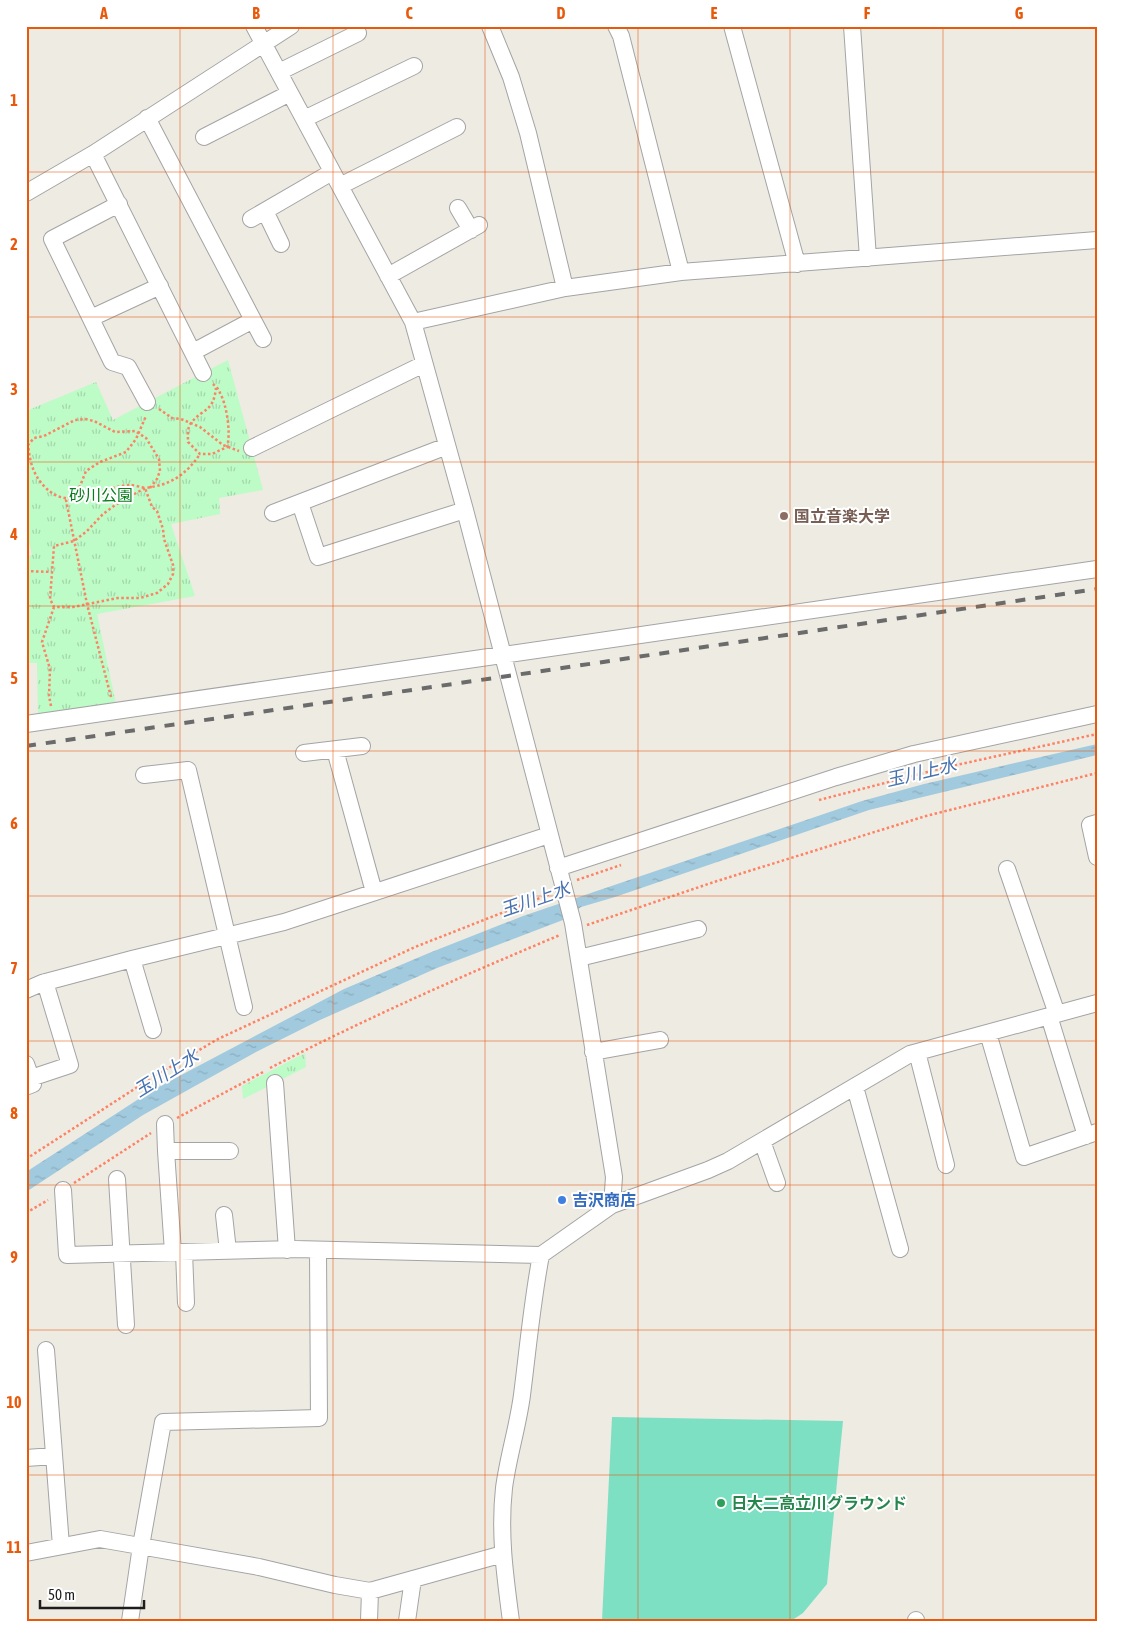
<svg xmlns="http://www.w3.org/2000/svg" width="1123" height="1647" viewBox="0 0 1123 1647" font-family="'Asap Condensed','Noto Sans JP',sans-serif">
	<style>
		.park { fill: url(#park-tufts) }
		.pitch { fill: #7de0c3 }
		.water { fill: url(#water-ripples) }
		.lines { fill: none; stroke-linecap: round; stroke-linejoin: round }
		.minor-casing { stroke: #a4a4a4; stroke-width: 18 }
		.path { stroke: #fe8264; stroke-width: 2.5; stroke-dasharray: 2.5 2.5; stroke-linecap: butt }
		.minor { stroke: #fff; stroke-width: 16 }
		.rail { stroke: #6b6b6b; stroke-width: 4; stroke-dasharray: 10 10; stroke-linecap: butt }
		.grid { fill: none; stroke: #e8590c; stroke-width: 1; stroke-opacity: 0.55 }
		.education-dot { fill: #8d6e63; stroke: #fff; stroke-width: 2 }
		.shop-dot { fill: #3f7fe0; stroke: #fff; stroke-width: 2 }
		.leisure-dot { fill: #2e9e5b; stroke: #fff; stroke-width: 2 }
		.labels { text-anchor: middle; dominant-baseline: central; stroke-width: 4; stroke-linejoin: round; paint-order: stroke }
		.park-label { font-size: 16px; fill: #087d1d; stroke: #fff }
		.education-label { font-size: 16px; font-weight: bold; fill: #785e54; stroke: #fff; text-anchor: start }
		.shop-label { font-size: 16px; font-weight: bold; fill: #366cbe; stroke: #fff; text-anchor: start }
		.leisure-label { font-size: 16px; font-weight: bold; fill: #27864d; stroke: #fff; text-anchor: start }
		.water-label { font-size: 18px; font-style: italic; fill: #4771af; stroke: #fff }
		.neatline { fill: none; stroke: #e8590c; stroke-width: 2 }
		.grid-label { font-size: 16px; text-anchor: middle; font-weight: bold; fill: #e8590c }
	</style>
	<defs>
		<pattern id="park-tufts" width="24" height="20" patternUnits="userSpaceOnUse" patternTransform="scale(1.25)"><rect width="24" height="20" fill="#bdfbc7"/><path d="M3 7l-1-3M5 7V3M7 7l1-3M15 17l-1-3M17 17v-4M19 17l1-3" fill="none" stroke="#a2d7aa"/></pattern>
		<pattern id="water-ripples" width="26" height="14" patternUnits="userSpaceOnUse" patternTransform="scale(1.25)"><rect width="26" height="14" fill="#a1cade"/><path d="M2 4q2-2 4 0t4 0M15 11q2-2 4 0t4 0" fill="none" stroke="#8aadbe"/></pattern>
	</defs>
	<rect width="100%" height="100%" fill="#eeebe2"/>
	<path class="park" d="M 228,360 L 263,490 L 219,498 L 220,514 L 171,524 L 195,596 L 97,614 L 116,704 L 38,717 L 37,663 L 29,663 L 28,630 L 26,630 L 26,557 L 32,555 L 26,532 L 26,411 L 96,382 L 113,420 Z
		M 305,1053 L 306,1067 L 243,1099 L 242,1086 Z"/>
	<path class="pitch" d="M 612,1417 L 843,1421 L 827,1584 L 803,1613 L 791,1621 L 602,1621 Z"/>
	<path class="water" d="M 1097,744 L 1097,755 L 869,810 L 615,897 L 581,907 L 563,920 L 437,968 L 320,1020 L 256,1052 L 143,1115 L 26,1192 L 26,1172 L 151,1091 L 344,989 L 429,953 L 523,916 L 862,801 L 924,784 Z"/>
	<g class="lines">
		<defs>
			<path id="minor" d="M 254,26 L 413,322 L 465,510 L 573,923 L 614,1177 L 612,1205
				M 490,26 L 511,77 L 528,133 L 565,288
				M 616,26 L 621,36 L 681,272
				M 732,26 L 797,264
				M 852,26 L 868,258
				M 279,72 L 358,33
				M 147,118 L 263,339
				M 304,119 L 414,66
				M 204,137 L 290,93
				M 93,154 L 203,373
				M 340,186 L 457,127
				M 26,193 L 93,154 L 291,26
				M 119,204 L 52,239 L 112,362 L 128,367 L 147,402
				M 458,208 L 471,230
				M 265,211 L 281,244
				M 251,219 L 332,172
				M 388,276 L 479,225
				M 91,318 L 160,286
				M 413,322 L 565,288 L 681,272 L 1097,240
				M 193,352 L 253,320
				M 252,448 L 424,364
				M 300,503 L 318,557 L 465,510
				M 273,513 L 447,446
				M 26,724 L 1097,569
				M 335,750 L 374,892
				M 304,753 L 362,746
				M 144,775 L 188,770 L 244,1007
				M 1097,823 L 1090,825 L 1097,857
				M 558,868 L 836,777 L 914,754 L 1097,714
				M 1007,869 L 1057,1014
				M 579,958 L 698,929
				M 132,959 L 153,1030
				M 26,990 L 42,983 L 132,959 L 284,922 L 549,835
				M 1049,1016 L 1086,1136
				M 988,1033 L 1024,1157 L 1097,1132
				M 593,1052 L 660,1040
				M 917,1052 L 946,1165
				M 26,1064 L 33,1084 L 28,1086
				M 31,1078 L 70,1065 L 45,982
				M 275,1083 L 287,1250
				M 855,1087 L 900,1249
				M 165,1124 L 166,1151
				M 762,1141 L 777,1183
				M 117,1179 L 126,1325
				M 63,1190 L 67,1255 L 295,1249 L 541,1255 L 612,1205 L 708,1170 L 728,1161 L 910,1054 L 1097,1003
				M 224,1215 L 228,1251
				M 173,1252 L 166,1151 L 230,1151
				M 184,1252 L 186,1303
				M 46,1350 L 61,1546
				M 26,1458 L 54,1456
				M 26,1553 L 100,1539 L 259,1567 L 335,1585 L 370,1591 L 503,1554
				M 130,1621 L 141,1546 L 163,1422 L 319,1418 L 318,1250
				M 369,1621 L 370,1591
				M 407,1621 L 413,1579
				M 511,1621 C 505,1576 499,1533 504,1488 C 508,1457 518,1426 522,1395 C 528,1348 532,1302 541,1255
				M 916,1621 L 916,1620"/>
		</defs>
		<use href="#minor" class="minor-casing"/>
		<path class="path" d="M 213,384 C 215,386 219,389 220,393 C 227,405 231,434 227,447 L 212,454 L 200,454 L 188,442 C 188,436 187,428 191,423 C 204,407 213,413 216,388
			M 159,409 L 172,418 L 181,419 L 200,427 L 223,445 L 239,451
			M 150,488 L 157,479 L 160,471 L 159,459 L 146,438 L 135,431 L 115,432 L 94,421 L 85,419 L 75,420 L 44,436 L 34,438 L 28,445 C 30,462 33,475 45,487 C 69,513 101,486 130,485 C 134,485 140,487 145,488 L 152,507 L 157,511 L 163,529 L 164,539 L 173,565 L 173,574 L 168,584 L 157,593 L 140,598 L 118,598 L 73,607 L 54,607 L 50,599 L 54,546 L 74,541 L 87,531 L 103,514 L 115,505 L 145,488 C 170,485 185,476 200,454
			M 26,571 L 52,572
			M 111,697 L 87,604 L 66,500 L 80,486 L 86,471 L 100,462 L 126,452 L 136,439 L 146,416
			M 51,706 L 49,696 L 50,669 L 42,642 L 54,607
			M 819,800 L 943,768 L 1097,734
			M 577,880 L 621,865
			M 587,925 L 717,881 L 926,816 L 1097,773
			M 270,1068 C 365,1019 462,976 560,935
			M 177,1118 L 265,1071
			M 26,1159 L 153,1077 L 218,1039 L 415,947 L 550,894
			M 74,1183 L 151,1133
			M 26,1213 L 48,1200"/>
		<use href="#minor" class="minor"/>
		<path class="rail" d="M 26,746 L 508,676 L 1097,589"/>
	</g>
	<path class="grid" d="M 180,26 L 180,1621M 333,26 L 333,1621M 485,26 L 485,1621M 638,26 L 638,1621M 790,26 L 790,1621M 943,26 L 943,1621M 26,172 L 1097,172M 26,317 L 1097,317M 26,462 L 1097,462M 26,606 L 1097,606M 26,751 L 1097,751M 26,896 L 1097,896M 26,1041 L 1097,1041M 26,1185 L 1097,1185M 26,1330 L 1097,1330M 26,1475 L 1097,1475"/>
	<circle class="education-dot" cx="784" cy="516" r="5"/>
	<circle class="shop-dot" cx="562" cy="1200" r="5"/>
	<circle class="leisure-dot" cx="721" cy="1503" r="5"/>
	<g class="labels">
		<g class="park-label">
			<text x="101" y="495">砂川公園</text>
		</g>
		<g class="education-label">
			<text x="794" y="516">国立音楽大学</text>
		</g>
		<g class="shop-label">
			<text x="572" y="1200">吉沢商店</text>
		</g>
		<g class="leisure-label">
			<text x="731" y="1503">日大二高立川グラウンド</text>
		</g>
		<g class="water-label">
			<text transform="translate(921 772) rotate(-13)">玉川上水</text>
			<text transform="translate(535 899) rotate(-19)">玉川上水</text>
			<text transform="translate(166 1073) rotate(-32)">玉川上水</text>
		</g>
	</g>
	<rect width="1123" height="1647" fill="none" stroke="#ffffff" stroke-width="55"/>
	<path d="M40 1600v8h104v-8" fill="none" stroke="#1d1d1d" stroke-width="2.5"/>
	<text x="48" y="1600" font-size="15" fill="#1d1d1d" stroke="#ffffff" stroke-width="4" paint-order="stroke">50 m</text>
	<rect x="28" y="28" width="1068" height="1592" class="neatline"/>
	<g class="grid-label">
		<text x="104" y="19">A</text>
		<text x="256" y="19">B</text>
		<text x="409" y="19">C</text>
		<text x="561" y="19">D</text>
		<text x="714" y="19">E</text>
		<text x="867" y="19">F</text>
		<text x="1019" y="19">G</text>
		<text x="14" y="106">1</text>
		<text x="14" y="250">2</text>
		<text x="14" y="395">3</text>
		<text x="14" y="540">4</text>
		<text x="14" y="684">5</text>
		<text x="14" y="829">6</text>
		<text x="14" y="974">7</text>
		<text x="14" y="1119">8</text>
		<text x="14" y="1263">9</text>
		<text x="14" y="1408">10</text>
		<text x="14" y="1553">11</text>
	</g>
</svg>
